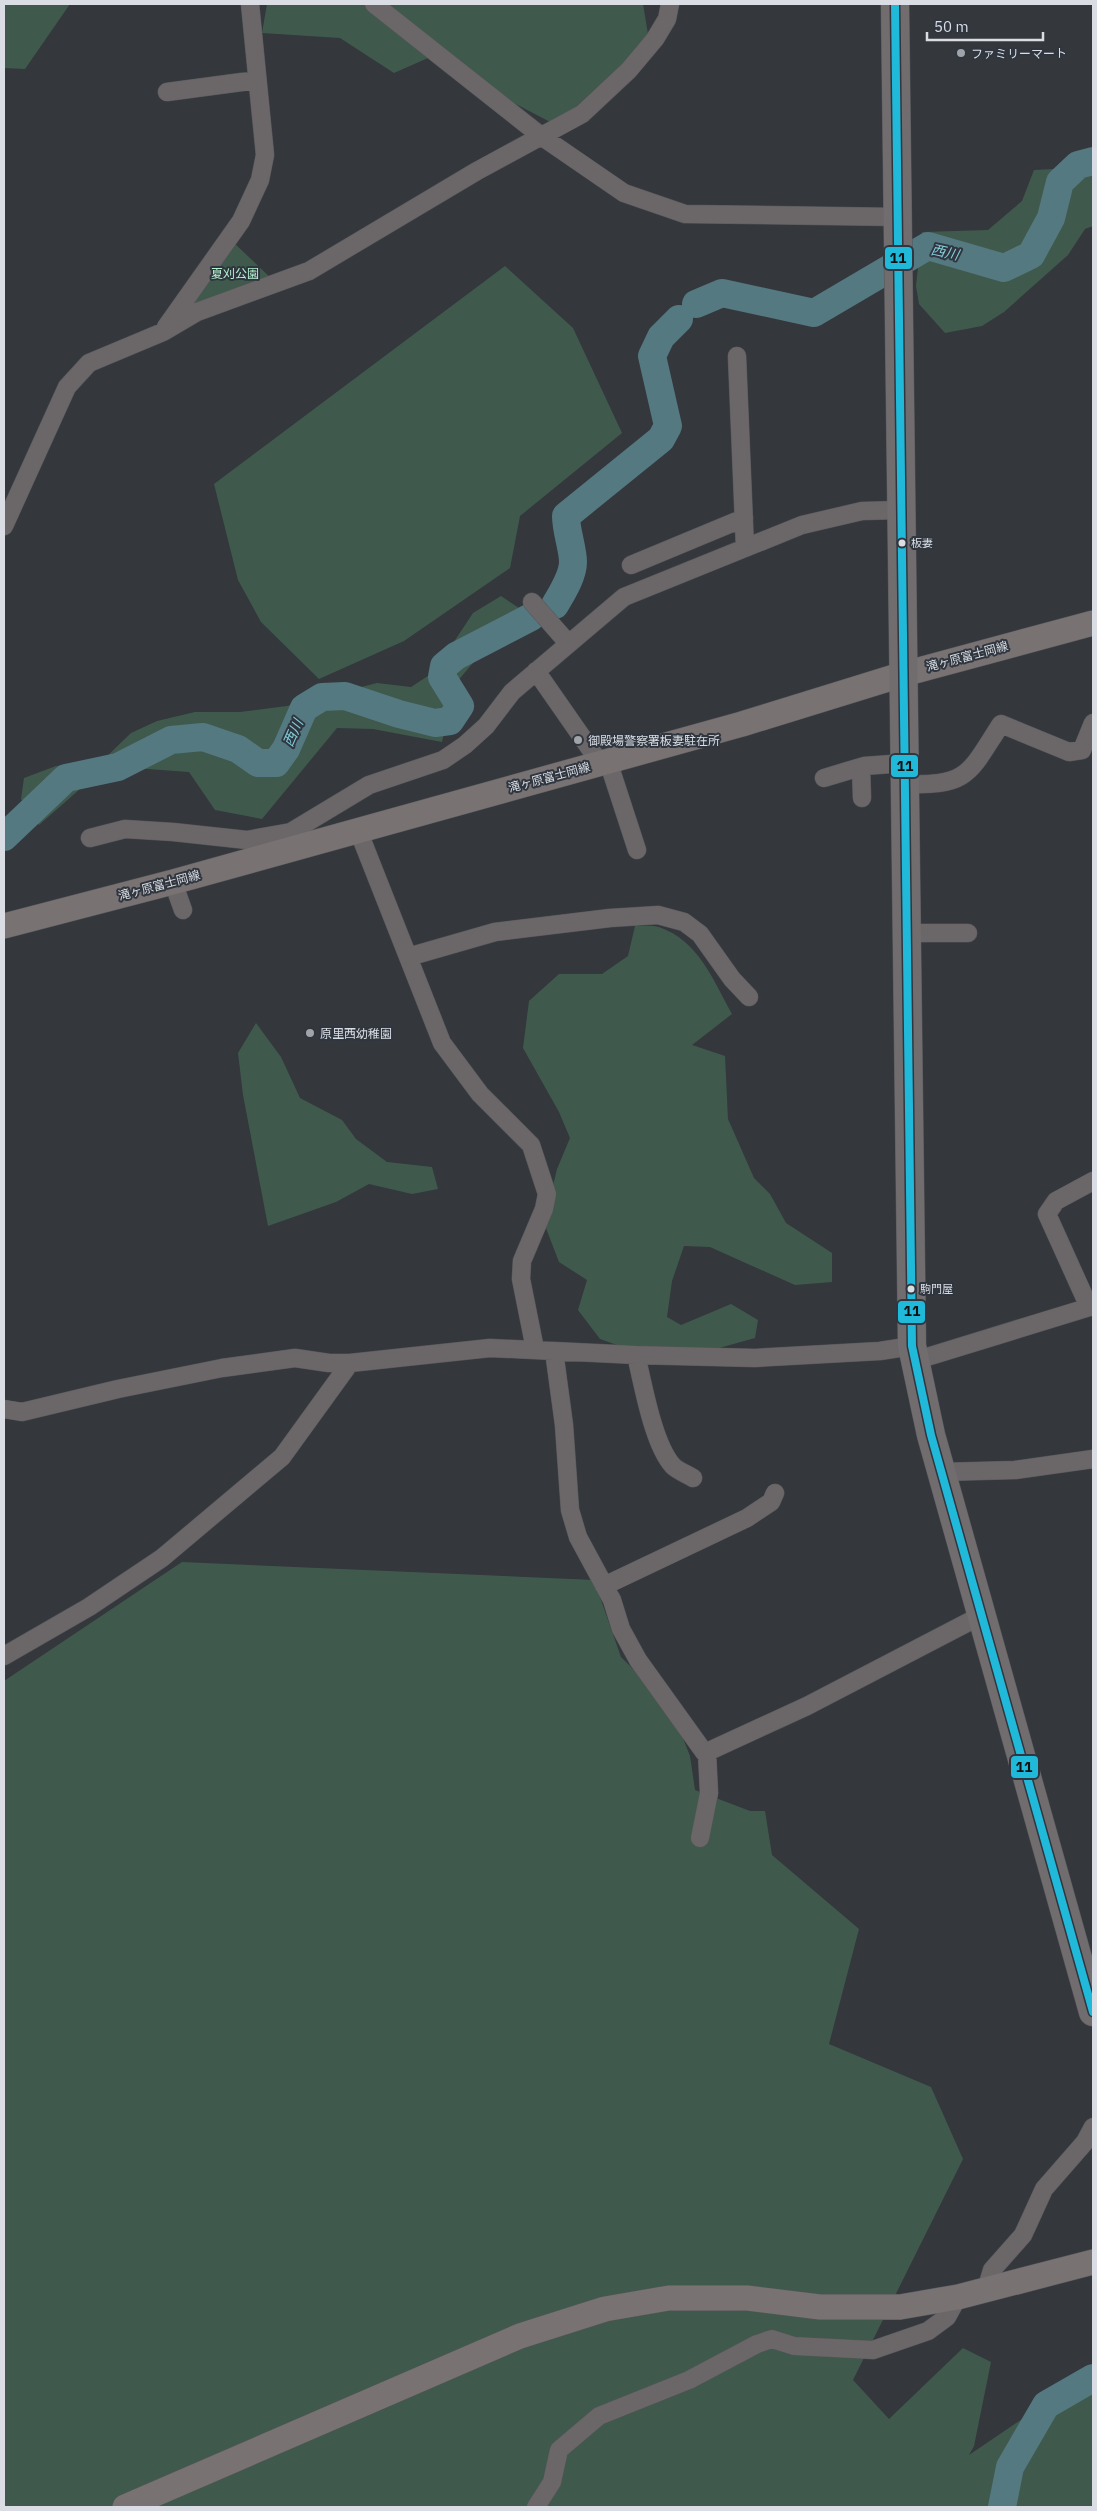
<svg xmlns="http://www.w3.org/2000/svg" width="1097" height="2511" viewBox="0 0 1097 2511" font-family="'IBM Plex Sans','Noto Sans JP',sans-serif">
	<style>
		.green { fill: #3f5a4c }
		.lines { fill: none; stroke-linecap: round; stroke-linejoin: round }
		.river { stroke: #547980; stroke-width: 28 }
		.street-casing { stroke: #535559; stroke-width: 19 }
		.secondary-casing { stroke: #535559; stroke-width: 26 }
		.highway-casing { stroke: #535559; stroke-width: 29 }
		.street { stroke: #6b6768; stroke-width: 18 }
		.secondary { stroke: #787272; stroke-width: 25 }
		.highway { stroke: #716d6f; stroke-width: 28 }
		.bus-1-casing { stroke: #30363f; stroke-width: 11 }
		.bus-1 { stroke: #20b9da; stroke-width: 8 }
		.poi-dot { fill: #a0a4a9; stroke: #30363f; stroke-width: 2 }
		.bus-dot { fill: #dadee4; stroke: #30363f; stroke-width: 2 }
		.labels { text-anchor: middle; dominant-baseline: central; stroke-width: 4; stroke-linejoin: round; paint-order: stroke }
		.bus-label { font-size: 11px; fill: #dadee4; stroke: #30363f; text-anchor: start }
		.poi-label { font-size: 12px; fill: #dadee4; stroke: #30363f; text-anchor: start }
		.park-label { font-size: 12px; fill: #b7f2d0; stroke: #30363f }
		.street-label { font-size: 12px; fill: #dadee4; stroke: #30363f }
		.water-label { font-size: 14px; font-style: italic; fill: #83cedb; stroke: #30363f }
		.line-badge { stroke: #30363f; stroke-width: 2 }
		.pale-badge-label { font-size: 14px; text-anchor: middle; font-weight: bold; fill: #111 }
	</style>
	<rect width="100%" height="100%" fill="#34373c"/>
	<path class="green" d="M 4,4 L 70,4 L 25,69 L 4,68 Z
		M 267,4 L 643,4 L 649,40 L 556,125 L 428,58 L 394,73 L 340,38 L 262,33 Z
		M 1093,167 L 1093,226 L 1085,229 L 1068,255 L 1004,312 L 982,326 L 945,333 L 919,304 L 916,286 L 922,232 L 988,230 L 1022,201 L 1034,170 Z
		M 233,242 L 273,280 L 177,317 Z
		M 505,266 L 573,328 L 622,433 L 520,516 L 510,568 L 404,641 L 319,679 L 261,622 L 238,580 L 214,484 Z
		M 501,596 L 519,608 L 456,683 L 442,742 L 373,729 L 337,728 L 262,819 L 215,810 L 189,772 L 120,767 L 80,789 L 39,825 L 21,799 L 24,778 L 56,766 L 102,761 L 131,733 L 157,721 L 195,712 L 240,712 L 287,706 L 377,683 L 411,687 L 434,672 L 473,613 Z
		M 635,926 C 642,926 652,925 659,927 C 699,941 713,980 732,1014 L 692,1045 L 725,1056 L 728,1119 L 754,1178 L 770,1194 L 786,1223 L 832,1253 L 832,1282 L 795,1285 L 710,1247 L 684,1246 L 672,1281 L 667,1317 L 681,1325 L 731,1304 L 758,1320 L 755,1338 L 712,1350 L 617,1345 L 600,1339 L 578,1310 L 587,1280 L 559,1262 L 544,1223 L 557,1169 L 570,1138 L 559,1112 L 523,1048 L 529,1001 L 559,974 L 602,974 L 628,956 Z
		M 256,1023 L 281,1057 L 300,1098 L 342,1120 L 356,1139 L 387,1162 L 432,1167 L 438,1189 L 412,1194 L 369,1184 L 336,1202 L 268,1226 L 243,1095 L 238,1053 Z
		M 182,1562 L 594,1580 L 621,1657 L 670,1706 L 690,1756 L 695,1790 L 750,1811 L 765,1811 L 772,1855 L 859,1929 L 829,2044 L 931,2087 L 963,2159 L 853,2380 L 889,2419 L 963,2348 L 991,2362 L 974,2446 L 969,2455 L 1093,2371 L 1093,2507 L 4,2507 L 4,1681 Z"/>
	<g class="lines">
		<path class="river" d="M 696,304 L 722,293 L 814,313 L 928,246 L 1004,268 L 1031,255 L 1051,218 L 1060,182 L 1078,165 L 1093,161
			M 555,605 C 562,593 573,576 573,562 C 573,549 566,531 566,516 L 661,439 L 668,426 L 652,356 L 661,337 L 679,319
			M 4,837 L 66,778 L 118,767 L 171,740 L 203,737 L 238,749 L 258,763 L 276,763 L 286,749 L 304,708 L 322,697 L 345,696 L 399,714 L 435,723 L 450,721 L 460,706 L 442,677 L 444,666 L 456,656 L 531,617
			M 1002,2507 L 1010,2467 L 1046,2405 L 1093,2378"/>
		<defs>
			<path id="street" d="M 374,4 L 541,136 L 624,193 L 685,214 L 898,217
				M 167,92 L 257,80
				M 166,327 L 241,221 L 260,180 L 265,155 L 250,4
				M 737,356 L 745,548
				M 4,526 L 67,387 L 89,363 L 163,332 L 197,312 L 309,271 L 477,171 L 582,114 L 629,70 L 655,39 L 667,19 L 670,4
				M 631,565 L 744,518
				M 532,602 L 568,643
				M 536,671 L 600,763
				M 608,761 L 637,850
				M 861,767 L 862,798
				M 824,778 L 864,766 L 905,763
				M 906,784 C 969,786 969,773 1001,724 L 1069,752 L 1082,750 L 1093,723
				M 358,830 L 442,1043 L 480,1094 L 531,1145 L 547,1194 L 544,1209 L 522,1261 L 521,1279 L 535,1349
				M 90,838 L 125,829 L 173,832 L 247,840 L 291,832
				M 295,847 L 291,832 L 369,785 L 443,760 L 465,745 L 486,726 L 512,692 L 624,597 L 802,525 L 862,511 L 900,510
				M 173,882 L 183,910
				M 907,933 L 968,933
				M 408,957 L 495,932 L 610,918 L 658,915 L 684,922 L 700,934 L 732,979 L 749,997
				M 1089,1307 L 1047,1214 L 1056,1201 L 1093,1181
				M 554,1351 L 564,1425 L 570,1510 L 578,1537 L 612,1600 L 621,1629 L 638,1660 L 704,1752 L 707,1752 L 709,1793 L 700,1838
				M 636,1355 C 643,1384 653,1444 673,1466 C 678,1471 687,1474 693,1478
				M 914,1361 L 1093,1306
				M 4,1409 L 22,1412 L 118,1389 L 222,1368 L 295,1358 L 329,1363 L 350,1363 L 490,1348 L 636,1355 L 755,1358 L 880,1351 L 912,1346
				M 941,1472 L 1015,1470 L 1093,1459
				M 604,1586 L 747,1518 L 771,1502 L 775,1493
				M 4,1656 L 89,1607 L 162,1558 L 282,1457 L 350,1363
				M 707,1752 L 807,1706 L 982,1615
				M 986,2290 L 992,2270 L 1023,2235 L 1044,2189 L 1085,2142 L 1093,2127
				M 536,2507 L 552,2482 L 559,2450 L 599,2416 L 689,2380 L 757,2344 L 772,2339 L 794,2346 L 873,2350 L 928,2331 L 947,2317 L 958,2297"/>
			<path id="secondary" d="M 4,926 L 173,882 L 742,724 L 904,674 L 1093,623
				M 125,2507 L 520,2336 L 605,2309 L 669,2298 L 747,2298 L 820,2307 L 900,2307 L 958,2297 L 1093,2262"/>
			<path id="highway" d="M 895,4 L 912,1346 L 931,1435 L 1093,2012"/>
		</defs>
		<use href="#street" class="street-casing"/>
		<use href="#secondary" class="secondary-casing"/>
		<use href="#highway" class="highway-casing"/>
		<use href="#street" class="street"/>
		<use href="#secondary" class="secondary"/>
		<use href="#highway" class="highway"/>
		<defs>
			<path id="bus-1" d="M 895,4 L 912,1346 L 931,1435 L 1093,2012"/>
		</defs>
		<use href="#bus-1" class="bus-1-casing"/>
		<use href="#bus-1" class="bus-1"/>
	</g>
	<g class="poi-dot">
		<circle cx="961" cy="53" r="5"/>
		<circle cx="578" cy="740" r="5"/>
		<circle cx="310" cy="1033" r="5"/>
	</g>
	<g class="bus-dot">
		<circle cx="902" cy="543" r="4.5"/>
		<circle cx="911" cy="1289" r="4.5"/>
	</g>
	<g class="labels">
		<g class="bus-label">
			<text x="911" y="543">板妻</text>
			<text x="920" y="1289">駒門屋</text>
		</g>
		<g class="poi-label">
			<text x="971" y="53">ファミリーマート</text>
			<text x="588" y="740">御殿場警察署板妻駐在所</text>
			<text x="320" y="1033">原里西幼稚園</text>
		</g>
		<g class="park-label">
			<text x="235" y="273">夏刈公園</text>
		</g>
		<g class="street-label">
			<text transform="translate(967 656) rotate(-15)">滝ヶ原富士岡線</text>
			<text transform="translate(549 777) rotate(-15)">滝ヶ原富士岡線</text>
			<text transform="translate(159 885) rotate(-15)">滝ヶ原富士岡線</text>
		</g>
		<g class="water-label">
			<text transform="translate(945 252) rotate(12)">西川</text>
			<text transform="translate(293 733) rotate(-66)">西川</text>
		</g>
	</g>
	<g class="line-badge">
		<rect x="884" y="246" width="29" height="24" rx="5" fill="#20b9da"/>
		<rect x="890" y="754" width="29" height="24" rx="5" fill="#20b9da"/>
		<rect x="897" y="1300" width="29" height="24" rx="5" fill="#20b9da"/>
		<rect x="1010" y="1755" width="29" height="24" rx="5" fill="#20b9da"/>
	</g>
	<g class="pale-badge-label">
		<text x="898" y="263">11</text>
		<text x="905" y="771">11</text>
		<text x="912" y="1316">11</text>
		<text x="1024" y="1772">11</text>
	</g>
	<rect width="1097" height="2511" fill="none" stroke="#dadee4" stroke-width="10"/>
	<path d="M927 32v8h116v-8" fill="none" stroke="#dadee4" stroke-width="2.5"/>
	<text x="934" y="32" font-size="15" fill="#dadee4" stroke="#30363f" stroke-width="4" paint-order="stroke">50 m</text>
</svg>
